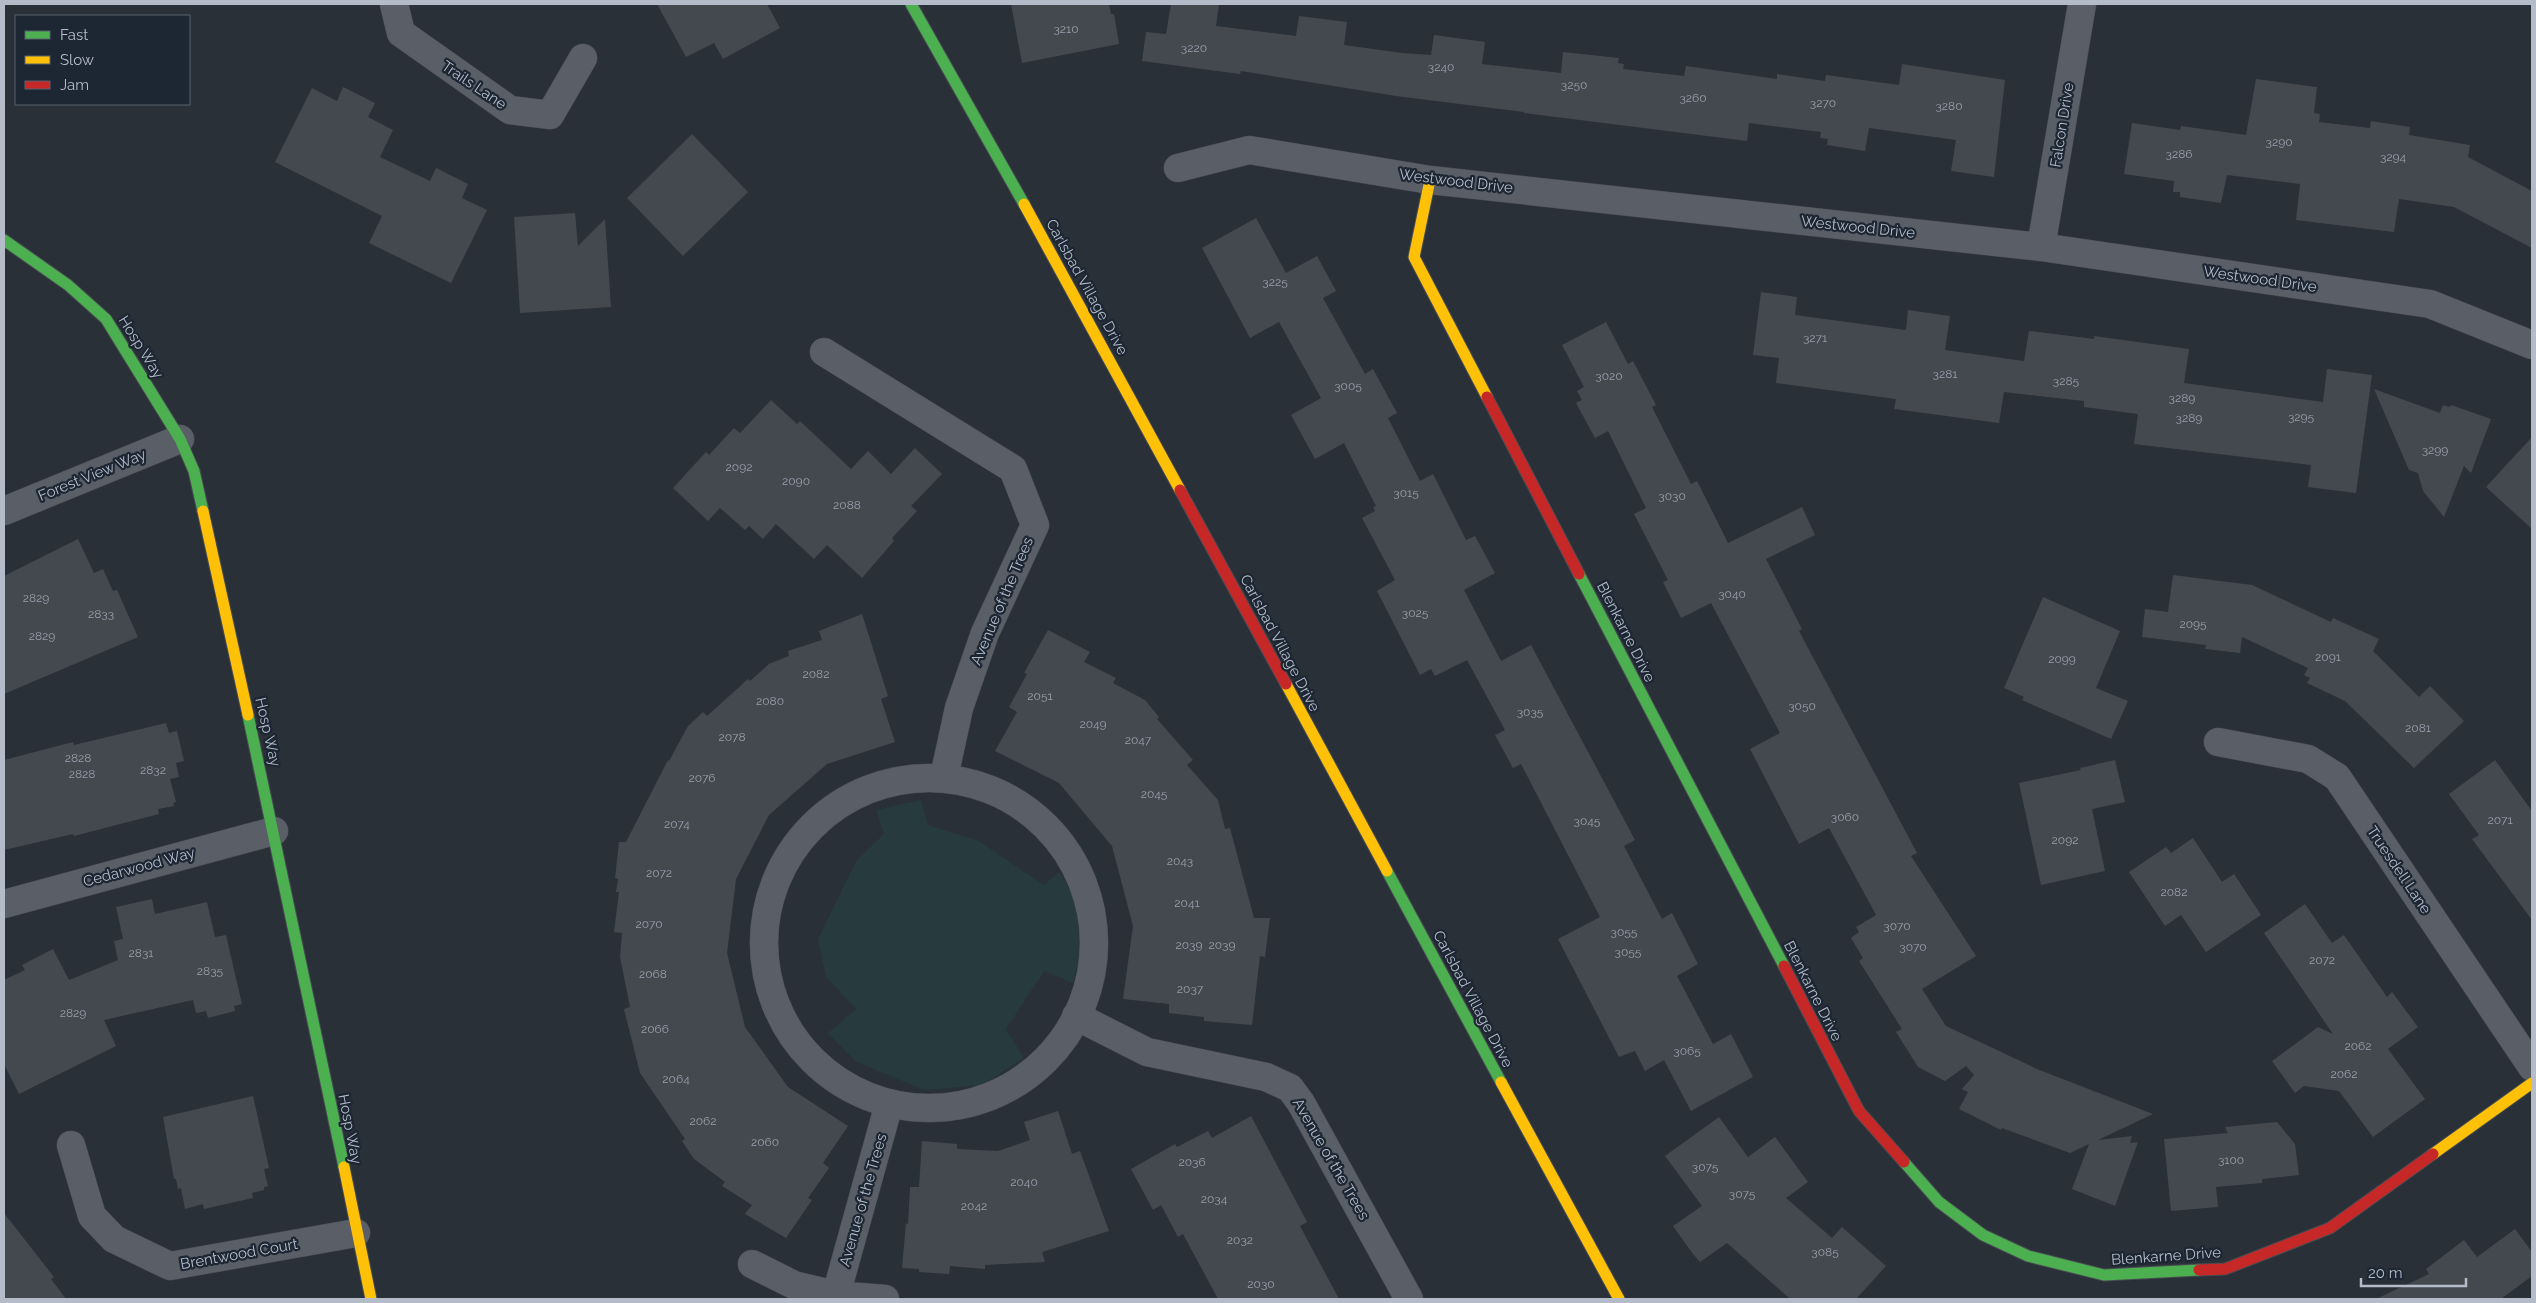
<svg xmlns="http://www.w3.org/2000/svg" width="2536" height="1303" viewBox="0 0 2536 1303" font-family="Raleway,sans-serif">
	<style>
		.green { fill: #273a3e }
		.building { fill: #444950 }
		.lines { fill: none; stroke-linecap: round; stroke-linejoin: round }
		.street-casing { stroke: #484c53; stroke-width: 29 }
		.fast-casing { stroke: #484c53; stroke-width: 13 }
		.slow-casing { stroke: #484c53; stroke-width: 13 }
		.jam-casing { stroke: #484c53; stroke-width: 13 }
		.street { stroke: #5a5e66; stroke-width: 28 }
		.fast { stroke: #4caf50; stroke-width: 11 }
		.slow { stroke: #ffc107; stroke-width: 11 }
		.jam { stroke: #c62828; stroke-width: 11 }
		.labels { text-anchor: middle; dominant-baseline: central; stroke-width: 4.5; stroke-linejoin: round; paint-order: stroke }
		.number-label { font-size: 12px; fill: #989fab }
		.street-label { font-size: 15px; fill: #b4bcc9; stroke: #1d2633 }
	</style>
	<rect width="100%" height="100%" fill="#2a3038"/>
	<path class="green" d="M 921,800 L 928,825 L 979,841 L 1044,885 L 1059,872 L 1075,897 L 1081,952 L 1073,983 L 1044,971 L 1006,1029 L 1024,1058 L 982,1085 L 924,1090 L 857,1062 L 828,1033 L 856,1009 L 826,977 L 818,939 L 856,861 L 884,834 L 876,810 Z"/>
	<path class="building" d="M 657,4 L 767,4 L 780,28 L 723,59 L 714,43 L 686,57 Z
		M 1011,4 L 1109,4 L 1111,14 L 1114,14 L 1119,44 L 1022,63 Z
		M 1171,4 L 1219,4 L 1216,26 L 1296,36 L 1299,16 L 1347,22 L 1344,45 L 1402,53 L 1431,55 L 1434,35 L 1485,42 L 1482,64 L 1561,73 L 1563,52 L 1619,58 L 1618,63 L 1624,64 L 1623,69 L 1684,76 L 1686,66 L 1777,79 L 1777,74 L 1825,81 L 1826,75 L 1899,85 L 1902,64 L 2005,80 L 1994,177 L 1951,171 L 1956,140 L 1869,128 L 1865,151 L 1827,145 L 1828,139 L 1820,138 L 1821,132 L 1749,123 L 1747,141 L 1524,113 L 1524,112 L 1396,96 L 1241,71 L 1240,74 L 1142,61 L 1146,32 L 1166,34 Z
		M 2256,79 L 2317,87 L 2314,113 L 2320,114 L 2319,122 L 2370,128 L 2371,121 L 2410,127 L 2409,135 L 2470,145 L 2468,157 L 2532,191 L 2532,248 L 2454,207 L 2399,199 L 2394,232 L 2296,220 L 2300,184 L 2227,175 L 2221,203 L 2180,197 L 2180,192 L 2173,192 L 2174,181 L 2124,174 L 2132,123 L 2180,130 L 2181,126 L 2246,135 Z
		M 343,87 L 375,103 L 368,117 L 393,130 L 380,157 L 430,181 L 436,168 L 468,184 L 462,198 L 487,210 L 451,283 L 369,243 L 382,216 L 275,162 L 312,88 L 337,101 Z
		M 692,134 L 748,192 L 683,256 L 627,198 Z
		M 575,213 L 578,246 L 605,219 L 611,307 L 520,313 L 514,217 Z
		M 1256,218 L 1286,273 L 1317,256 L 1336,291 L 1323,298 L 1365,374 L 1373,369 L 1397,413 L 1388,418 L 1420,481 L 1433,474 L 1466,540 L 1475,536 L 1495,573 L 1464,590 L 1501,661 L 1531,645 L 1635,840 L 1624,846 L 1662,919 L 1672,913 L 1698,964 L 1677,976 L 1713,1044 L 1731,1034 L 1753,1077 L 1691,1111 L 1664,1060 L 1645,1071 L 1635,1051 L 1619,1057 L 1558,939 L 1600,917 L 1521,764 L 1513,768 L 1495,735 L 1505,730 L 1467,660 L 1435,676 L 1431,669 L 1420,675 L 1377,591 L 1395,580 L 1362,518 L 1375,511 L 1373,507 L 1376,506 L 1344,443 L 1315,459 L 1291,415 L 1321,398 L 1279,322 L 1250,338 L 1202,248 Z
		M 1761,292 L 1797,297 L 1795,315 L 1906,330 L 1908,310 L 1950,316 L 1945,350 L 2024,361 L 2029,331 L 2094,339 L 2094,336 L 2189,349 L 2184,383 L 2323,402 L 2327,369 L 2372,375 L 2356,493 L 2308,487 L 2311,465 L 2134,444 L 2138,414 L 2084,407 L 2084,401 L 2004,392 L 1999,423 L 1894,409 L 1896,399 L 1776,383 L 1779,358 L 1753,355 Z
		M 1606,322 L 1628,364 L 1633,361 L 1656,405 L 1652,407 L 1691,484 L 1697,481 L 1728,543 L 1802,507 L 1815,535 L 1766,559 L 1802,629 L 1799,631 L 1917,853 L 1911,856 L 1976,956 L 1922,989 L 1946,1026 L 2037,1069 L 2153,1114 L 2098,1140 L 2132,1136 L 2130,1143 L 2138,1142 L 2115,1206 L 2072,1189 L 2089,1144 L 2070,1153 L 2002,1128 L 2001,1130 L 1959,1109 L 1968,1092 L 1962,1089 L 1974,1075 L 1966,1066 L 1945,1081 L 1918,1067 L 1896,1032 L 1902,1029 L 1859,961 L 1863,958 L 1851,938 L 1859,932 L 1856,927 L 1876,915 L 1829,828 L 1799,844 L 1750,749 L 1780,733 L 1711,603 L 1681,618 L 1663,582 L 1668,580 L 1634,514 L 1646,508 L 1608,431 L 1595,438 L 1576,403 L 1582,400 L 1577,391 L 1584,387 L 1562,345 Z
		M 2374,389 L 2440,413 L 2443,405 L 2450,407 L 2451,405 L 2491,419 L 2471,473 L 2464,466 L 2444,517 L 2423,491 L 2418,473 L 2409,470 Z
		M 771,400 L 797,424 L 800,421 L 851,469 L 868,451 L 891,474 L 915,448 L 942,474 L 911,506 L 917,511 L 892,538 L 894,541 L 862,578 L 827,545 L 814,559 L 776,524 L 763,539 L 749,526 L 745,530 L 720,508 L 708,521 L 673,488 L 706,452 L 709,455 L 734,428 L 740,433 Z
		M 2532,437 L 2532,529 L 2486,487 Z
		M 78,539 L 94,573 L 103,569 L 113,591 L 117,590 L 138,637 L 4,694 L 4,576 Z
		M 2173,575 L 2252,585 L 2331,622 L 2333,618 L 2379,639 L 2373,651 L 2419,697 L 2430,686 L 2464,721 L 2414,768 L 2345,701 L 2307,683 L 2310,678 L 2304,675 L 2308,668 L 2242,637 L 2240,653 L 2205,649 L 2206,645 L 2142,637 L 2145,609 L 2168,612 Z
		M 2043,597 L 2120,631 L 2096,688 L 2128,701 L 2111,739 L 2022,700 L 2024,697 L 2004,688 Z
		M 862,614 L 888,696 L 881,699 L 895,742 L 827,764 L 769,815 L 736,879 L 727,953 L 745,1027 L 788,1087 L 848,1126 L 823,1163 L 829,1168 L 808,1198 L 812,1200 L 786,1238 L 745,1214 L 752,1205 L 722,1186 L 725,1182 L 694,1159 L 682,1141 L 685,1139 L 640,1073 L 624,1009 L 630,1007 L 620,957 L 622,933 L 614,932 L 619,892 L 616,892 L 618,879 L 615,878 L 619,842 L 626,842 L 668,760 L 669,761 L 688,726 L 703,712 L 707,716 L 748,679 L 750,681 L 769,664 L 789,656 L 788,651 L 822,640 L 819,631 Z
		M 1048,630 L 1090,652 L 1084,662 L 1116,678 L 1113,683 L 1145,700 L 1159,717 L 1157,719 L 1193,760 L 1187,765 L 1218,800 L 1225,829 L 1230,828 L 1254,918 L 1270,918 L 1265,957 L 1260,956 L 1252,1025 L 1204,1021 L 1204,1017 L 1169,1013 L 1169,1004 L 1123,999 L 1133,926 L 1112,846 L 1059,783 L 995,751 L 1017,712 L 1009,707 L 1027,674 L 1024,673 Z
		M 166,723 L 169,733 L 177,731 L 184,761 L 176,763 L 179,777 L 170,779 L 176,802 L 173,803 L 174,806 L 158,809 L 159,814 L 74,836 L 73,834 L 4,850 L 4,760 L 73,742 L 74,745 Z
		M 2115,760 L 2125,802 L 2092,809 L 2105,871 L 2041,885 L 2019,783 L 2081,770 L 2080,768 Z
		M 2495,760 L 2532,811 L 2532,920 L 2472,839 L 2479,835 L 2449,794 Z
		M 2193,838 L 2222,882 L 2234,874 L 2261,915 L 2206,952 L 2181,915 L 2165,926 L 2129,872 L 2166,847 L 2171,853 Z
		M 152,899 L 155,914 L 207,902 L 215,937 L 226,935 L 242,1004 L 234,1006 L 235,1011 L 208,1018 L 206,1011 L 196,1013 L 193,1000 L 104,1020 L 116,1046 L 19,1094 L 4,1064 L 4,980 L 25,970 L 22,965 L 53,949 L 69,980 L 118,960 L 114,941 L 123,939 L 116,907 Z
		M 2305,904 L 2332,943 L 2344,935 L 2387,997 L 2392,992 L 2418,1027 L 2388,1049 L 2425,1099 L 2373,1137 L 2339,1091 L 2304,1086 L 2295,1093 L 2272,1061 L 2318,1027 L 2333,1034 L 2264,933 Z
		M 253,1096 L 269,1168 L 264,1169 L 268,1186 L 264,1187 L 264,1190 L 252,1193 L 253,1198 L 204,1209 L 203,1204 L 185,1209 L 181,1188 L 178,1189 L 176,1179 L 174,1179 L 163,1117 Z
		M 1058,1111 L 1072,1154 L 1080,1151 L 1109,1231 L 1042,1252 L 1045,1262 L 985,1265 L 985,1269 L 950,1266 L 949,1274 L 919,1272 L 919,1269 L 902,1268 L 906,1223 L 908,1224 L 910,1187 L 919,1187 L 922,1141 L 957,1144 L 957,1149 L 998,1151 L 1030,1140 L 1024,1122 Z
		M 1251,1116 L 1307,1222 L 1300,1226 L 1339,1299 L 1218,1299 L 1183,1234 L 1178,1237 L 1161,1205 L 1153,1210 L 1131,1169 L 1175,1144 L 1177,1147 L 1208,1131 L 1212,1138 Z
		M 1719,1117 L 1748,1157 L 1775,1137 L 1808,1182 L 1786,1198 L 1832,1238 L 1842,1227 L 1886,1266 L 1856,1299 L 1790,1299 L 1727,1243 L 1700,1262 L 1693,1254 L 1673,1226 L 1702,1206 L 1665,1156 Z
		M 2277,1122 L 2295,1144 L 2299,1175 L 2262,1179 L 2262,1183 L 2216,1187 L 2218,1207 L 2171,1211 L 2164,1139 L 2228,1133 L 2225,1127 Z
		M 4,1213 L 54,1277 L 51,1279 L 66,1299 L 4,1299 Z
		M 2515,1229 L 2532,1252 L 2532,1276 L 2501,1299 L 2376,1299 L 2429,1274 L 2426,1269 L 2464,1240 L 2477,1257 Z"/>
	<g class="lines">
		<defs>
			<path id="street" d="M 394,4 L 401,33 L 510,110 L 550,115 L 583,58
				M 1178,168 L 1249,150 L 1430,180 L 2041,247 L 2430,304 L 2532,345
				M 2041,247 L 2082,4
				M 824,352 L 1013,469 L 1035,525 L 985,633 L 959,708 L 944,777
				M 4,511 L 180,439
				M 2218,742 L 2308,759 L 2337,777 L 2532,1067
				M764 943a165 165 0 1 1 330 0a165 165 0 1 1-330 0Z
				M 4,904 L 274,831
				M 1076,1016 L 1147,1052 L 1266,1077 L 1290,1088 L 1301,1103 L 1409,1299
				M 71,1145 L 92,1216 L 114,1239 L 170,1266 L 356,1233
				M 752,1264 L 794,1285 L 836,1295 L 885,1299
				M 836,1295 L 889,1104"/>
			<path id="fast" d="M 911,4 L 1024,204
				M 4,240 L 68,285 L 106,319 L 180,439 L 194,471 L 203,511
				M 1579,574 L 1784,966
				M 248,715 L 344,1167
				M 1387,871 L 1501,1082
				M 1904,1162 L 1939,1202 L 1983,1235 L 2028,1256 L 2104,1275 L 2199,1270"/>
			<path id="slow" d="M 1430,180 L 1414,257 L 1487,397
				M 1024,204 L 1180,490
				M 203,511 L 248,715
				M 1286,684 L 1387,871
				M 1501,1082 L 1619,1299
				M 2433,1154 L 2532,1083
				M 344,1167 L 371,1299"/>
			<path id="jam" d="M 1487,397 L 1579,574
				M 1180,490 L 1286,684
				M 1784,966 L 1859,1111 L 1904,1162
				M 2199,1270 L 2225,1269 L 2330,1228 L 2433,1154"/>
		</defs>
		<use href="#street" class="street-casing"/>
		<use href="#fast" class="fast-casing"/>
		<use href="#slow" class="slow-casing"/>
		<use href="#jam" class="jam-casing"/>
		<use href="#street" class="street"/>
		<use href="#fast" class="fast"/>
		<use href="#slow" class="slow"/>
		<use href="#jam" class="jam"/>
	</g>
	<g class="labels">
		<g class="number-label">
			<text x="1066" y="29">3210</text>
			<text x="1194" y="48">3220</text>
			<text x="1441" y="67">3240</text>
			<text x="1574" y="85">3250</text>
			<text x="1693" y="98">3260</text>
			<text x="1823" y="103">3270</text>
			<text x="1949" y="106">3280</text>
			<text x="2279" y="142">3290</text>
			<text x="2179" y="154">3286</text>
			<text x="2393" y="157">3294</text>
			<text x="1275" y="282">3225</text>
			<text x="1815" y="338">3271</text>
			<text x="1945" y="374">3281</text>
			<text x="1609" y="376">3020</text>
			<text x="2066" y="381">3285</text>
			<text x="1348" y="386">3005</text>
			<text x="2182" y="398">3289</text>
			<text x="2301" y="417">3295</text>
			<text x="2189" y="418">3289</text>
			<text x="2435" y="450">3299</text>
			<text x="739" y="467">2092</text>
			<text x="796" y="481">2090</text>
			<text x="1406" y="493">3015</text>
			<text x="1672" y="496">3030</text>
			<text x="847" y="505">2088</text>
			<text x="1732" y="594">3040</text>
			<text x="36" y="598">2829</text>
			<text x="1415" y="613">3025</text>
			<text x="101" y="614">2833</text>
			<text x="2193" y="624">2095</text>
			<text x="42" y="636">2829</text>
			<text x="2328" y="657">2091</text>
			<text x="2062" y="659">2099</text>
			<text x="816" y="674">2082</text>
			<text x="1040" y="696">2051</text>
			<text x="770" y="701">2080</text>
			<text x="1802" y="706">3050</text>
			<text x="1530" y="712">3035</text>
			<text x="1093" y="724">2049</text>
			<text x="2418" y="728">2081</text>
			<text x="732" y="737">2078</text>
			<text x="1138" y="740">2047</text>
			<text x="78" y="758">2828</text>
			<text x="153" y="770">2832</text>
			<text x="82" y="774">2828</text>
			<text x="702" y="778">2076</text>
			<text x="1154" y="794">2045</text>
			<text x="1845" y="817">3060</text>
			<text x="2500" y="820">2071</text>
			<text x="1587" y="821">3045</text>
			<text x="677" y="824">2074</text>
			<text x="2065" y="840">2092</text>
			<text x="1180" y="861">2043</text>
			<text x="659" y="873">2072</text>
			<text x="2174" y="892">2082</text>
			<text x="1187" y="903">2041</text>
			<text x="649" y="924">2070</text>
			<text x="1897" y="926">3070</text>
			<text x="1624" y="932">3055</text>
			<text x="1189" y="945">2039</text>
			<text x="1222" y="945">2039</text>
			<text x="1913" y="947">3070</text>
			<text x="1628" y="952">3055</text>
			<text x="141" y="953">2831</text>
			<text x="2322" y="960">2072</text>
			<text x="210" y="971">2835</text>
			<text x="653" y="974">2068</text>
			<text x="1190" y="989">2037</text>
			<text x="73" y="1013">2829</text>
			<text x="655" y="1029">2066</text>
			<text x="2358" y="1046">2062</text>
			<text x="1687" y="1051">3065</text>
			<text x="2344" y="1074">2062</text>
			<text x="676" y="1079">2064</text>
			<text x="703" y="1121">2062</text>
			<text x="765" y="1142">2060</text>
			<text x="2231" y="1160">3100</text>
			<text x="1192" y="1162">2036</text>
			<text x="1705" y="1167">3075</text>
			<text x="1024" y="1182">2040</text>
			<text x="1742" y="1194">3075</text>
			<text x="1214" y="1199">2034</text>
			<text x="974" y="1206">2042</text>
			<text x="1240" y="1240">2032</text>
			<text x="1825" y="1252">3085</text>
			<text x="1261" y="1284">2030</text>
		</g>
		<g class="street-label">
			<text transform="translate(474 85) rotate(34)">Trails Lane</text>
			<text transform="translate(2062 125) rotate(-81)">Falcon Drive</text>
			<text transform="translate(1456 181) rotate(7)">Westwood Drive</text>
			<text transform="translate(1858 227) rotate(6)">Westwood Drive</text>
			<text transform="translate(2260 279) rotate(8)">Westwood Drive</text>
			<text transform="translate(1087 287) rotate(61)">Carlsbad Village Drive</text>
			<text transform="translate(141 347) rotate(58)">Hosp Way</text>
			<text transform="translate(92 475) rotate(-22)">Forest View Way</text>
			<text transform="translate(1002 601) rotate(-67)">Avenue of the Trees</text>
			<text transform="translate(1626 632) rotate(63)">Blenkarne Drive</text>
			<text transform="translate(1280 643) rotate(62)">Carlsbad Village Drive</text>
			<text transform="translate(268 732) rotate(77)">Hosp Way</text>
			<text transform="translate(139 867) rotate(-15)">Cedarwood Way</text>
			<text transform="translate(2399 870) rotate(56)">Truesdell Lane</text>
			<text transform="translate(1813 991) rotate(63)">Blenkarne Drive</text>
			<text transform="translate(1473 999) rotate(62)">Carlsbad Village Drive</text>
			<text transform="translate(350 1129) rotate(79)">Hosp Way</text>
			<text transform="translate(1331 1159) rotate(60)">Avenue of the Trees</text>
			<text transform="translate(863 1200) rotate(-74)">Avenue of the Trees</text>
			<text transform="translate(239 1254) rotate(-10)">Brentwood Court</text>
			<text transform="translate(2166 1256) rotate(-4)">Blenkarne Drive</text>
		</g>
	</g>
	<rect width="2536" height="1303" fill="none" stroke="#b4bcc9" stroke-width="10"/>
	<rect x="15" y="15" width="175" height="90" fill="#1d2633" stroke="#59626f"/>
	<rect x="25" y="31" width="25" height="8" fill="#4caf50" stroke="#59626f"/>
	<text x="60" y="40" font-size="15" fill="#b4bcc9">Fast</text>
	<rect x="25" y="56" width="25" height="8" fill="#ffc107" stroke="#59626f"/>
	<text x="60" y="65" font-size="15" fill="#b4bcc9">Slow</text>
	<rect x="25" y="81" width="25" height="8" fill="#c62828" stroke="#59626f"/>
	<text x="60" y="90" font-size="15" fill="#b4bcc9">Jam</text>
	<path d="M2361 1278v8h105v-8" fill="none" stroke="#b4bcc9" stroke-width="2.5"/>
	<text x="2368" y="1278" font-size="15" fill="#b4bcc9" stroke="#1d2633" stroke-width="4" paint-order="stroke">20 m</text>
</svg>
